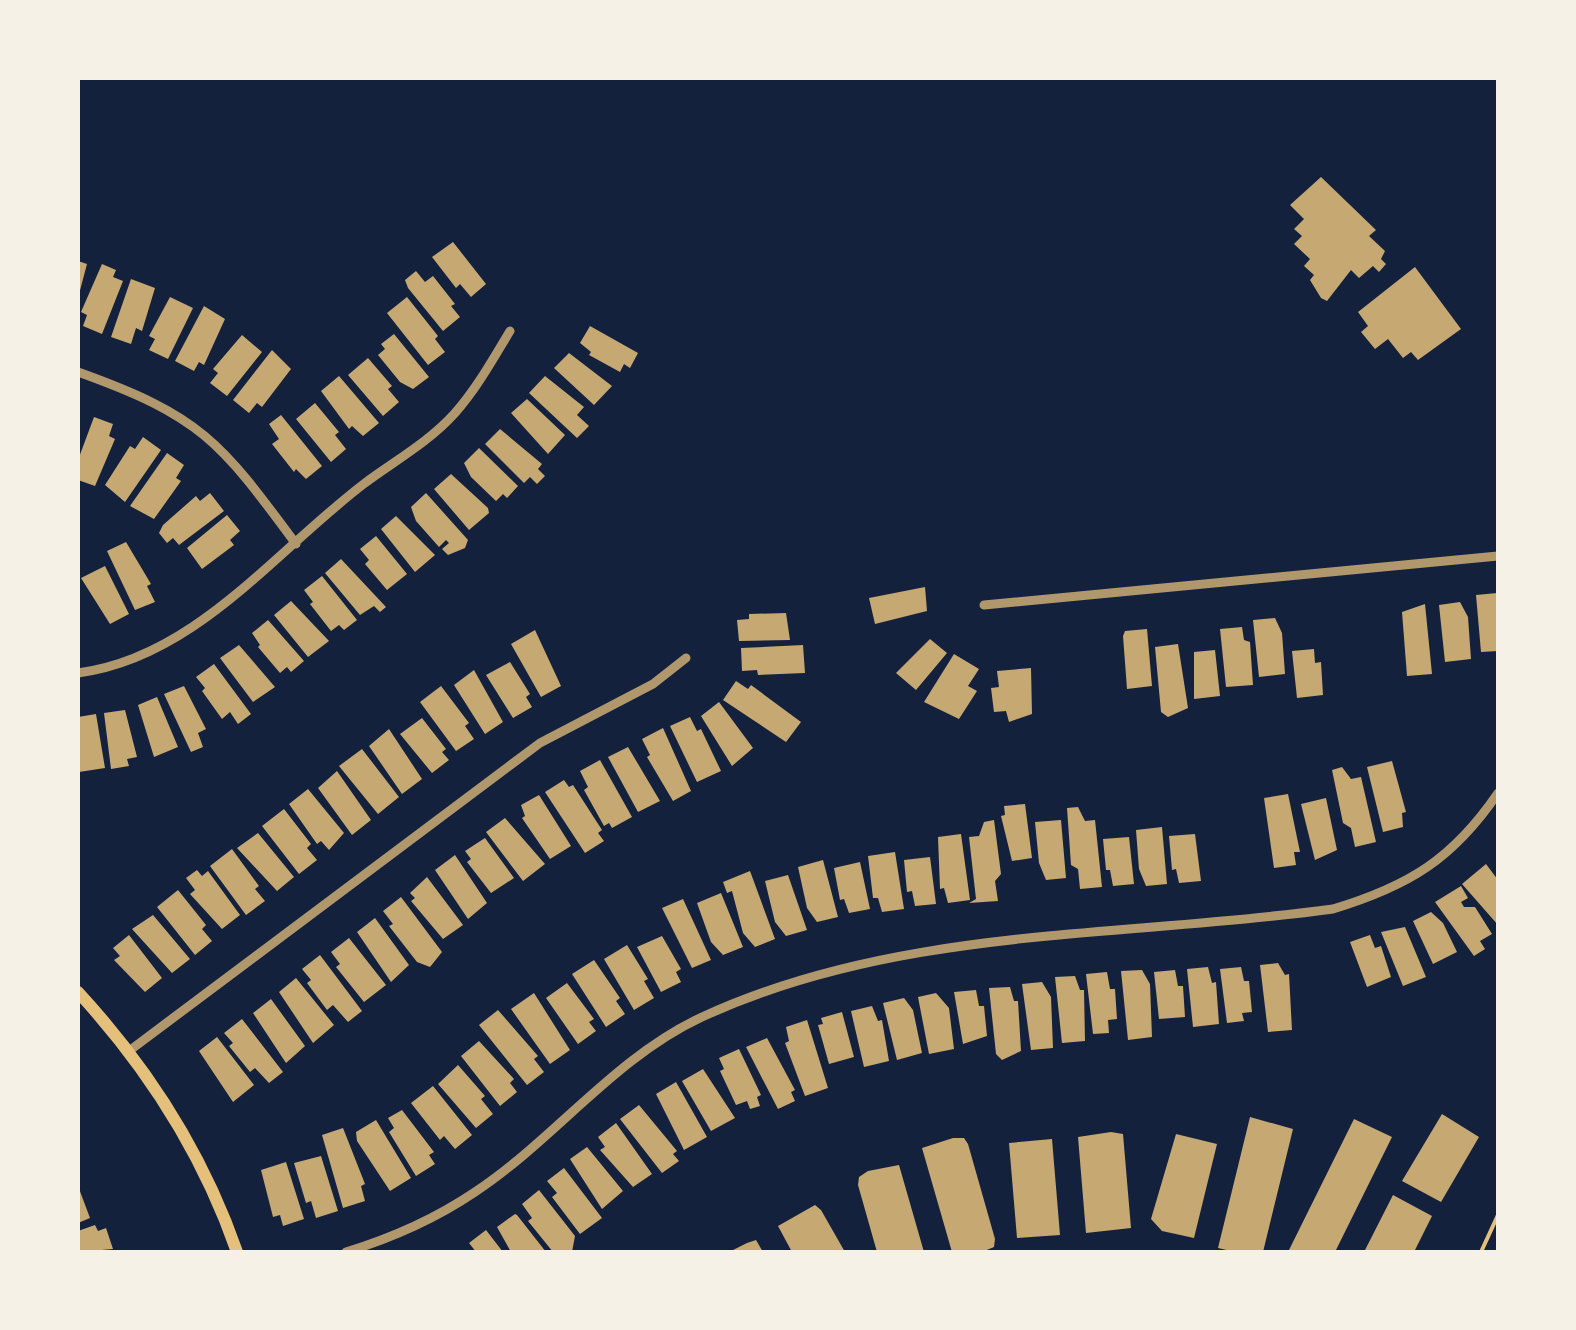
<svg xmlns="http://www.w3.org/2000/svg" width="1576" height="1330" viewBox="0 0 1576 1330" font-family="'Sofia Sans Condensed',sans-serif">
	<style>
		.building { fill: #c6a872 }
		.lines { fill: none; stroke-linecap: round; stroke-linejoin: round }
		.path { stroke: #e5c07b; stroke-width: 4 }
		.minor { stroke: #b1986c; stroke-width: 9 }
		.secondary { stroke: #e5c07b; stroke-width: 12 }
	</style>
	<rect width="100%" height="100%" fill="#14213d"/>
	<path class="building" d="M 1321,177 L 1376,230 L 1369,236 L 1385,251 L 1381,259 L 1386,264 L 1379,272 L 1373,266 L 1359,278 L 1351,270 L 1327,301 L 1321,298 L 1310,280 L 1314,275 L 1304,266 L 1310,259 L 1294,244 L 1302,236 L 1294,229 L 1304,219 L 1290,205 Z
		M 453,242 L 486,284 L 471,297 L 460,284 L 456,288 L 432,257 Z
		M 78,261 L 87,264 L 78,298 Z
		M 102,264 L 116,270 L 113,277 L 123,281 L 102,334 L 83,326 L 87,315 L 81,312 Z
		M 1415,267 L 1461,329 L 1418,360 L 1411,352 L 1403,358 L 1388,339 L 1375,349 L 1361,332 L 1368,326 L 1358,312 Z
		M 416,271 L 425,282 L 433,276 L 455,304 L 451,306 L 460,317 L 443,331 L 408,288 L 405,280 Z
		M 131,279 L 155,288 L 142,331 L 136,328 L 131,344 L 111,337 Z
		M 170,297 L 193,308 L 168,359 L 149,350 L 155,339 L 149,336 Z
		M 407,297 L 438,336 L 435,339 L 445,352 L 428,365 L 387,313 Z
		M 204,306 L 225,319 L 204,365 L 199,362 L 194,371 L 175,361 Z
		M 590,326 L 638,353 L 630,368 L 624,364 L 620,372 L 589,355 L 591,352 L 580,343 Z
		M 394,334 L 429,377 L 413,389 L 400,382 L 378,355 L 385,349 L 381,344 Z
		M 242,335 L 262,352 L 227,396 L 210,383 L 218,373 L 213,369 Z
		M 272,350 L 291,369 L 262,407 L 257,403 L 249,413 L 233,400 Z
		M 569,353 L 612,386 L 594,405 L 554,368 Z
		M 368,358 L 392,386 L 388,389 L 399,402 L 383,416 L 348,375 Z
		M 339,376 L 379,423 L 363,436 L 352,426 L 349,429 L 321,391 Z
		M 545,376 L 584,407 L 577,415 L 589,426 L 577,438 L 529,393 Z
		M 527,399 L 565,435 L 548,454 L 511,413 Z
		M 315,403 L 339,432 L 335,435 L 346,449 L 331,462 L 296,419 Z
		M 281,415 L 322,466 L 306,479 L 296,469 L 294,472 L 272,444 L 279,439 L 269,424 Z
		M 94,417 L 113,424 L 109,436 L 115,439 L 95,486 L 78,480 L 78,460 Z
		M 500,429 L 542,464 L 538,469 L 545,476 L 537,484 L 530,477 L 524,483 L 485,444 Z
		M 143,437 L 161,450 L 125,502 L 105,485 L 130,446 L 135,449 Z
		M 479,448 L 518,486 L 507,498 L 503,494 L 496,501 L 471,477 L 464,463 Z
		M 167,453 L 184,465 L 176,478 L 181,481 L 154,519 L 130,506 Z
		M 451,474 L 488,508 L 489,513 L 469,530 L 434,489 Z
		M 210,493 L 224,511 L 179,545 L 173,538 L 167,543 L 159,533 L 163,525 L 196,496 L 200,501 Z
		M 426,493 L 468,540 L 465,548 L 448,555 L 442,549 L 449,543 L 446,540 L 439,547 L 416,521 L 411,507 Z
		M 227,515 L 240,531 L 230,540 L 234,545 L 202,569 L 187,548 Z
		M 396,516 L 435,555 L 415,572 L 381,529 Z
		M 376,536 L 407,574 L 387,590 L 365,564 L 369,560 L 360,549 Z
		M 126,542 L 151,584 L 147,586 L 155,602 L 135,610 L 107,551 Z
		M 341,559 L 386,607 L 380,612 L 374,606 L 360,615 L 325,573 Z
		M 105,566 L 129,614 L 110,624 L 81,578 Z
		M 322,576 L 357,620 L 344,630 L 339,625 L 331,631 L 310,604 L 313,602 L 304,590 Z
		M 925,587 L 927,611 L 875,624 L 869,598 Z
		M 1497,593 L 1498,651 L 1481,652 L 1476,595 Z
		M 291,601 L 329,641 L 308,657 L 274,615 Z
		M 1460,602 L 1468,617 L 1471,659 L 1445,662 L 1439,605 Z
		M 1425,604 L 1432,674 L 1407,676 L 1402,612 Z
		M 786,613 L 790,640 L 739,641 L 737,620 L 749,619 L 749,614 Z
		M 1275,618 L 1282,633 L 1285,674 L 1259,677 L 1253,620 Z
		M 268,620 L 304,661 L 291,672 L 287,667 L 280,673 L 258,647 L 260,645 L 252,633 Z
		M 1242,627 L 1244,640 L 1250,642 L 1253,685 L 1226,687 L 1220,629 Z
		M 1147,629 L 1152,686 L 1127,689 L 1123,636 L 1125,631 Z
		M 535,630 L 561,686 L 541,697 L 511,644 Z
		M 930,639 L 947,653 L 916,690 L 896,673 Z
		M 1178,644 L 1188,708 L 1168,717 L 1161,712 L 1155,647 Z
		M 239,645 L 275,687 L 253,702 L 220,658 Z
		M 803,645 L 805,673 L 758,675 L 757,670 L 742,671 L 741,648 Z
		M 1314,649 L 1315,663 L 1321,662 L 1323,695 L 1297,698 L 1292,651 Z
		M 1215,650 L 1220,696 L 1194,699 L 1194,652 Z
		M 954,654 L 979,669 L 968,686 L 977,691 L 959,719 L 924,702 Z
		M 510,662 L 530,694 L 526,697 L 532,707 L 513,718 L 486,675 Z
		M 214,664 L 251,714 L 238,724 L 230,712 L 222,719 L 202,691 L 205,688 L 196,677 Z
		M 1031,668 L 1032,714 L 1009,722 L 1006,711 L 994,712 L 991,688 L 999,687 L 997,671 Z
		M 474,670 L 503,722 L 485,734 L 454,685 Z
		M 736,681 L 748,689 L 751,685 L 801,722 L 786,742 L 723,700 Z
		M 184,686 L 206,729 L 198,733 L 203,747 L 191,752 L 164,694 Z
		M 441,686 L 469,723 L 465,726 L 474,739 L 456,751 L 420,702 Z
		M 157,697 L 178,747 L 154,757 L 138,705 Z
		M 719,702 L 753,748 L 732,766 L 701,716 Z
		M 125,710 L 137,757 L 127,759 L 129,766 L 111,769 L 104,713 Z
		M 96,714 L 105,768 L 79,772 L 78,717 Z
		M 690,717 L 697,731 L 701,729 L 721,771 L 697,782 L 670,726 Z
		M 422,718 L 446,749 L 442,752 L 449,760 L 432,773 L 400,734 Z
		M 663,728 L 691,791 L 673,801 L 647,757 L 650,755 L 642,739 Z
		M 389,729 L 422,779 L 402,794 L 369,746 Z
		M 628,747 L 660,801 L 638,812 L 608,757 Z
		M 362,749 L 399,797 L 378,814 L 339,766 Z
		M 600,760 L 632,817 L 612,828 L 609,823 L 604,826 L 584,790 L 588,787 L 580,771 Z
		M 1392,761 L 1406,812 L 1402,813 L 1403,827 L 1383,832 L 1367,767 Z
		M 1342,767 L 1351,779 L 1361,777 L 1376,842 L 1355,847 L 1351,828 L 1343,823 L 1332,770 Z
		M 337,771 L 371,820 L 352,835 L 318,788 Z
		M 564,780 L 569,787 L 573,785 L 602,830 L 598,833 L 604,841 L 585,853 L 545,792 Z
		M 308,789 L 344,833 L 329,850 L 321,841 L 317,844 L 289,804 Z
		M 1288,794 L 1300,852 L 1294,852 L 1296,865 L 1274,868 L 1264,798 Z
		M 539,795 L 571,846 L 550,859 L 522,818 L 525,816 L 521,805 Z
		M 1326,798 L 1337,850 L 1315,860 L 1301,804 Z
		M 1025,804 L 1032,858 L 1012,861 L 1001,816 L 1005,815 L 1004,806 Z
		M 1078,807 L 1085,821 L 1095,820 L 1102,887 L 1080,889 L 1078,869 L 1071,865 L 1067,808 Z
		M 284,809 L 311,844 L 307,848 L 317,860 L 299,874 L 262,826 Z
		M 505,818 L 545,864 L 523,881 L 486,832 Z
		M 994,820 L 1001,874 L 995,881 L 998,901 L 969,903 L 976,899 L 969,837 L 979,836 L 984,822 Z
		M 1061,820 L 1066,878 L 1046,880 L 1039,863 L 1035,822 Z
		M 1162,827 L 1167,884 L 1146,886 L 1139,869 L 1136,830 Z
		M 258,833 L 294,877 L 277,891 L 237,848 Z
		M 961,834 L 970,900 L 948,903 L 944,888 L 940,889 L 938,837 Z
		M 1195,834 L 1201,881 L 1179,883 L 1176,869 L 1172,870 L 1169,836 Z
		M 1129,837 L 1134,884 L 1113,886 L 1110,870 L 1106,870 L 1103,839 Z
		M 485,838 L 514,878 L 491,893 L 467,862 L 471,859 L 465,851 Z
		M 232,849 L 259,886 L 255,889 L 265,901 L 246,915 L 210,866 Z
		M 895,852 L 904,909 L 882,912 L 878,898 L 873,898 L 868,856 Z
		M 455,855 L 487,903 L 468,919 L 435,870 Z
		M 930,857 L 936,904 L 915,906 L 912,891 L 907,892 L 904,860 Z
		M 823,860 L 838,917 L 817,922 L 807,908 L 798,867 Z
		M 860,862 L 870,909 L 849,913 L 844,899 L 840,900 L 834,868 Z
		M 1486,864 L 1498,880 L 1498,925 L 1462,884 Z
		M 197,870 L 202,876 L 208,871 L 240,915 L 222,929 L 190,894 L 195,890 L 186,878 Z
		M 750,871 L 775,939 L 755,947 L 743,933 L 732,891 L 727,893 L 723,882 Z
		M 788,875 L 807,930 L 786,936 L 775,922 L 765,881 Z
		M 427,877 L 463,925 L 443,939 L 411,901 L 415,898 L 410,893 Z
		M 1461,886 L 1468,898 L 1461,902 L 1464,907 L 1475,907 L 1492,934 L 1480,941 L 1485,949 L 1474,956 L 1435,902 Z
		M 178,890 L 206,925 L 202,929 L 212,941 L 195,955 L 157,907 Z
		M 721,893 L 743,947 L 723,955 L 711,942 L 697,903 Z
		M 401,897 L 442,952 L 430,967 L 417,962 L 389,926 L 393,924 L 383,911 Z
		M 683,899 L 711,960 L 692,968 L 662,908 Z
		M 1431,912 L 1443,923 L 1457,952 L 1433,964 L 1413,921 Z
		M 153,915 L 190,959 L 172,973 L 132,929 Z
		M 375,918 L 409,965 L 391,982 L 357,932 Z
		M 1405,927 L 1426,977 L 1403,986 L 1381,932 Z
		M 129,935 L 162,978 L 145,992 L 114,960 L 120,956 L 113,948 Z
		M 1370,935 L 1375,948 L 1381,946 L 1391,977 L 1367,987 L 1350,942 Z
		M 662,936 L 681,969 L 676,972 L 681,982 L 661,992 L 637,947 Z
		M 349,938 L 386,985 L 364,1002 L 336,967 L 340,964 L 331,952 Z
		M 627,945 L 648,979 L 644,981 L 654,998 L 634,1010 L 604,959 Z
		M 320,955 L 362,1011 L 348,1022 L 333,1005 L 327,1010 L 307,983 L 311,980 L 302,969 Z
		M 594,960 L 620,998 L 616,1001 L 625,1014 L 606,1027 L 572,974 Z
		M 1278,963 L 1285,975 L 1289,974 L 1292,1030 L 1268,1032 L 1260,965 Z
		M 1208,967 L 1212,983 L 1216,982 L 1219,1024 L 1193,1027 L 1187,969 Z
		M 1241,967 L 1244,981 L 1249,981 L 1252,1012 L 1242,1013 L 1244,1021 L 1227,1023 L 1220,969 Z
		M 1142,970 L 1150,984 L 1152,1037 L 1128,1040 L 1121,971 Z
		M 1175,970 L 1178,986 L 1183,986 L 1185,1017 L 1159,1019 L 1154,972 Z
		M 1107,972 L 1110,989 L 1115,989 L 1117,1019 L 1108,1020 L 1109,1033 L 1093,1034 L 1086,974 Z
		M 1075,976 L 1080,990 L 1084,990 L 1085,1041 L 1062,1043 L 1055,977 Z
		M 296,978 L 334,1025 L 313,1043 L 279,992 Z
		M 1042,982 L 1051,997 L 1053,1048 L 1031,1050 L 1022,984 Z
		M 567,983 L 594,1019 L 589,1022 L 596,1031 L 578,1044 L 546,998 Z
		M 1010,987 L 1014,1001 L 1018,1001 L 1021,1051 L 1002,1060 L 996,1054 L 989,988 Z
		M 976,990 L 979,1006 L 984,1006 L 987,1036 L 963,1044 L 954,992 Z
		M 534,993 L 570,1050 L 550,1064 L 511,1009 Z
		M 936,993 L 949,1008 L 954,1049 L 929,1054 L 918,997 Z
		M 904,998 L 913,1010 L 922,1053 L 897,1060 L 883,1003 Z
		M 271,999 L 305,1046 L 286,1063 L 253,1013 Z
		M 872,1006 L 878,1021 L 882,1020 L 889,1061 L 864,1067 L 851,1011 Z
		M 498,1010 L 538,1056 L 534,1059 L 544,1072 L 527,1085 L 479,1025 Z
		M 842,1012 L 854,1057 L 829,1064 L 818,1025 L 823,1024 L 821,1018 Z
		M 242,1019 L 283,1072 L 269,1083 L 255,1068 L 250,1072 L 229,1046 L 233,1043 L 224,1033 Z
		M 807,1020 L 828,1088 L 805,1096 L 785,1043 L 789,1041 L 786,1027 Z
		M 217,1037 L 254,1085 L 233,1102 L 199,1051 Z
		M 767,1038 L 795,1090 L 791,1092 L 795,1101 L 778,1109 L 746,1047 Z
		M 479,1041 L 514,1079 L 510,1083 L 517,1092 L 500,1106 L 461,1056 Z
		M 739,1049 L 761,1095 L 757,1097 L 760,1106 L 750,1109 L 747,1101 L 736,1105 L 720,1071 L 724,1069 L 719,1058 Z
		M 458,1065 L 485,1096 L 481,1099 L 493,1114 L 476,1128 L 438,1084 Z
		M 703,1069 L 735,1118 L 711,1131 L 682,1081 Z
		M 676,1082 L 707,1137 L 684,1150 L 656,1094 Z
		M 433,1086 L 472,1135 L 455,1149 L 444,1136 L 440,1140 L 411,1103 Z
		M 639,1105 L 677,1151 L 673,1154 L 679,1161 L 662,1173 L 620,1119 Z
		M 402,1110 L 434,1152 L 429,1155 L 435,1164 L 416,1176 L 389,1132 L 394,1128 L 388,1118 Z
		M 1442,1114 L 1479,1137 L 1441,1202 L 1402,1181 Z
		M 1250,1117 L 1293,1129 L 1263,1252 L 1235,1252 L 1218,1248 Z
		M 1354,1119 L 1392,1137 L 1335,1252 L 1288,1252 Z
		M 376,1120 L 411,1178 L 390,1191 L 357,1141 L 356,1132 Z
		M 616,1123 L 652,1174 L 633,1187 L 600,1150 L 605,1147 L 598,1137 Z
		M 343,1128 L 365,1184 L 361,1186 L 365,1201 L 343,1208 L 322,1135 Z
		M 1111,1132 L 1123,1134 L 1131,1228 L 1086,1233 L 1078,1137 Z
		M 1176,1134 L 1217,1144 L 1194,1238 L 1162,1231 L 1151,1219 Z
		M 953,1138 L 964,1138 L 968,1144 L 995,1239 L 994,1247 L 982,1252 L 952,1252 L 922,1148 Z
		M 1052,1139 L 1060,1235 L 1017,1238 L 1009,1143 Z
		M 587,1147 L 623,1191 L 602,1209 L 570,1159 Z
		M 321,1156 L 338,1211 L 316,1218 L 311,1201 L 306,1203 L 294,1163 Z
		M 286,1162 L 304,1219 L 283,1226 L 280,1215 L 273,1217 L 261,1170 Z
		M 899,1165 L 924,1252 L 877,1252 L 858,1185 L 859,1177 L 868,1171 Z
		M 564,1168 L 602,1218 L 580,1234 L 552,1197 L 557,1193 L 547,1181 Z
		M 78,1186 L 90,1218 L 78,1223 Z
		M 539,1190 L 575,1236 L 572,1252 L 553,1252 L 528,1221 L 532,1218 L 522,1204 Z
		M 1393,1195 L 1432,1216 L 1414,1252 L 1364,1252 Z
		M 815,1205 L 821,1210 L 845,1252 L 792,1252 L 778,1226 Z
		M 515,1214 L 517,1215 L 546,1252 L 511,1252 L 497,1227 Z
		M 95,1225 L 98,1231 L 106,1228 L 113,1249 L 78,1252 L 78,1231 Z
		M 486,1230 L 503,1252 L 476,1252 L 469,1243 Z
		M 756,1240 L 763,1252 L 729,1252 L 747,1243 Z"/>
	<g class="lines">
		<path class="path" d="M 1481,1252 L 1498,1215"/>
		<path class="minor" d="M 78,372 C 201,416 220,441 296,544
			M 984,605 L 1498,556
			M 78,673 C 195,658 275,551 365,483 C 396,460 429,442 455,413 C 477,388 493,359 510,331
			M 129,1051 L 540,743 L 653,684 L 686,658
			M 346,1252 C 392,1238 435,1219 475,1192 C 555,1139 614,1058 702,1017 C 899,926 1122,938 1333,909 C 1409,886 1453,859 1498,793"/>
		<path class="secondary" d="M 78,992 C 148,1068 203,1154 237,1252"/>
	</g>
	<rect width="1576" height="1330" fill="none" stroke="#f6f1e7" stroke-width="160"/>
</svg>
